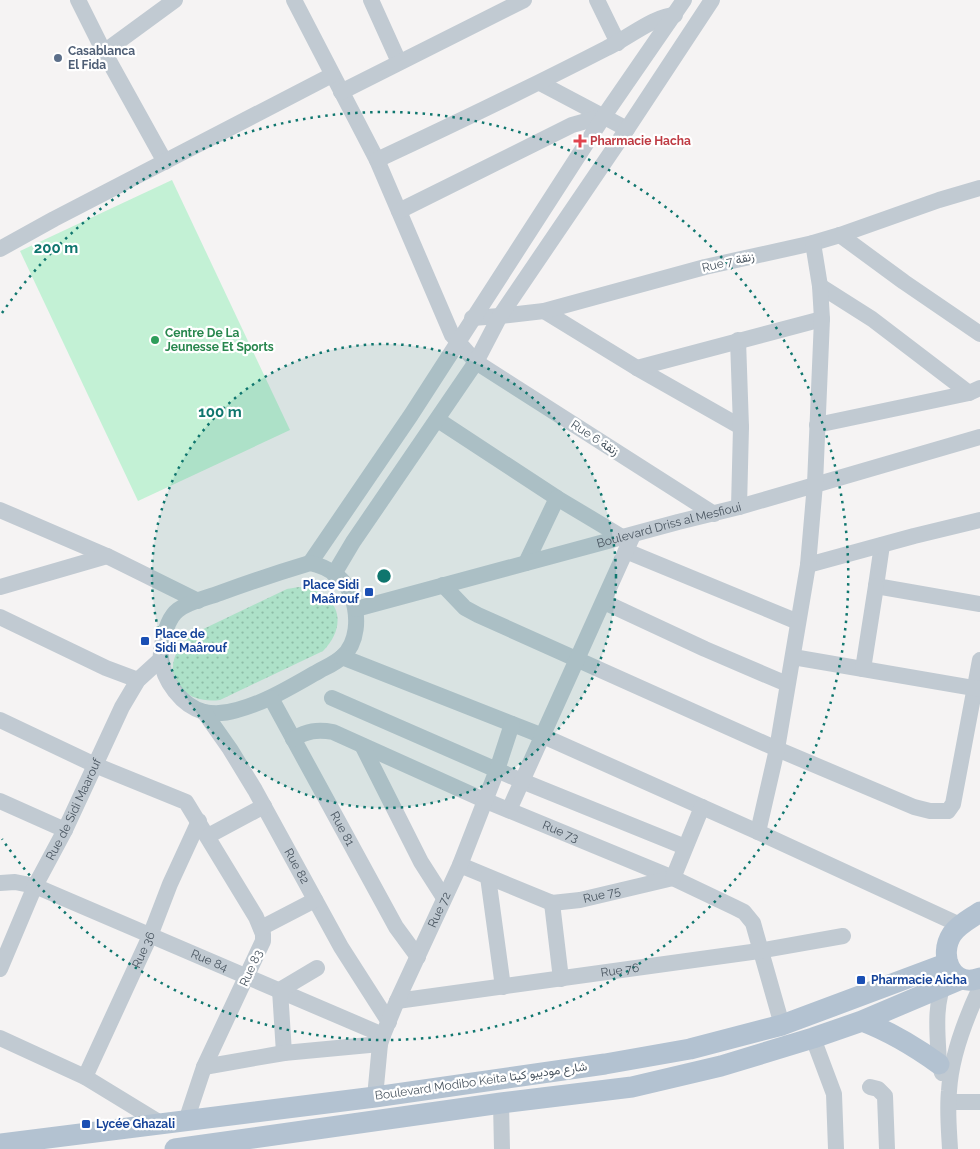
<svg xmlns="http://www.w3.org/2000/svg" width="980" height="1149" viewBox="0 0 980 1149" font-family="Raleway,Vazirmatn,sans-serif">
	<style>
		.grass { fill: url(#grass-dots) }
		.garden { fill: #c3f1d5 }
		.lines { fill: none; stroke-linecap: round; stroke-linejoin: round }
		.minor { stroke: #c1cad2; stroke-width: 16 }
		.major { stroke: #b3c2d1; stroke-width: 21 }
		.ring { fill: none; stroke: #0f766e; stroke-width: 2.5; stroke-dasharray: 2.5 5 }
		.service-dot { fill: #5c6f8a; stroke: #fff; stroke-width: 2 }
		.health-dot { fill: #e0444e; stroke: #fff; stroke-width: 2 }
		.leisure-dot { fill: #2e9e5b; stroke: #fff; stroke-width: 2 }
		.transit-dot { fill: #1a4fb4; stroke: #fff; stroke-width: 2 }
		.labels { text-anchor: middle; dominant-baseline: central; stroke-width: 4.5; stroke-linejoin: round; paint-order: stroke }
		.service-label { font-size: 12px; font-weight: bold; fill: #4e5e75; stroke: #fff; text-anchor: start }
		.health-label { font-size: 12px; font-weight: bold; fill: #be3a42; stroke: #fff; text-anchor: start }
		.street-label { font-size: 12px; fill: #4a5661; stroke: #fff }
		.leisure-label { font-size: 12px; font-weight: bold; fill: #27864d; stroke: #fff; text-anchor: start }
		.transit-label { font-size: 12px; font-weight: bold; fill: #164399; stroke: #fff; text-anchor: start }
		.centre { fill: #0f766e; stroke: #fff; stroke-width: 2.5 }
		.ring-label { font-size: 15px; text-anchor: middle; font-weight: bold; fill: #0f766e; stroke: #fff; stroke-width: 4.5; stroke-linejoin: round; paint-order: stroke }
	</style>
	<defs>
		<pattern id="grass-dots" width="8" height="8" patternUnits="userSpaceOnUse" patternTransform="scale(1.25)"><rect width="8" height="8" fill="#c3f1d5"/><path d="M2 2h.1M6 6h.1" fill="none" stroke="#a0c6b0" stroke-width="1.8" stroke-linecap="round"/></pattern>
	</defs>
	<rect width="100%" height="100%" fill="#f5f3f3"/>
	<path class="grass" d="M 299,587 C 338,590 350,624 323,651 L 220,700 C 173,706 155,659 195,633 L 287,589 Z"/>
	<path class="garden" d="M 172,180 L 290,430 L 138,501 L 20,251 Z"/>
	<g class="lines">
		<g class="minor">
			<path d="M 78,0 L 104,52 L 165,162"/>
			<path d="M 294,0 L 377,160 L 452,335 L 476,362 L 714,514"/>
			<path d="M 371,0 L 399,62"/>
			<path d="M 597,0 L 618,43"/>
			<path d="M 104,52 L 175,0"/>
			<path d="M 540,83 L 627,129"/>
			<path d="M 341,92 L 524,0"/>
			<path d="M 377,160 C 454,124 531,87 607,48 C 626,39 656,15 675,15"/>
			<path d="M 399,211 L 572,125 L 604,116"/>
			<path d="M 840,235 L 904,282 L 980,334"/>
			<path d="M 0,249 L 54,219 L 332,75"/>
			<path d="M 820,286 L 872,319 L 969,393"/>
			<path d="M 544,311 L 637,368 L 741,427"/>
			<path d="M 472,318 L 500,316 L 544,311 L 705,267 L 813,243 L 840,235 L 939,200 L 980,188"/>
			<path d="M 738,340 L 741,427 L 739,507"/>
			<path d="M 637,368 L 822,319"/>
			<path d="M 438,420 L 557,498 L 622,537"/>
			<path d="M 817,425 L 969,393 L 980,388"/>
			<path d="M 0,510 L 107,556 L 198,601"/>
			<path d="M 882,545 L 876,586 L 980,604"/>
			<path d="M 626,551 L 798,622"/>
			<path d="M 310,563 L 411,415 L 604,116 L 684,0"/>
			<path d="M 310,563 C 329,567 346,579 352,597 C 359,617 358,643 342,657 C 336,663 326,667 319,671 C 292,686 267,702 237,710 C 227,713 214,714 204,712 C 182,706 163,681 161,658 C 160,652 162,646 163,640 C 165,630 170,616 178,610 C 190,601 207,598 220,593 C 250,582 280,572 310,563 Z"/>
			<path d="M 526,563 L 557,498"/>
			<path d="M 808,565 L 914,536 L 980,520"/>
			<path d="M 334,574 L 353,542 L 476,362 L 500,316 L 627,129 L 712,0"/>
			<path d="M 443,585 L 465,608 L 478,615 L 777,749 L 914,807 L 930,811 L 948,811 L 953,804 L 980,660"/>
			<path d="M 0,587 L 107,556"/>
			<path d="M 604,602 L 705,649 L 787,684"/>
			<path id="s1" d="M 356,609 L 678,522 L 739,507 L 980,437"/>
			<path d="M 0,617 L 106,668 L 138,680"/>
			<path d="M 342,657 L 543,736 L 758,832 L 960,925"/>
			<path d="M 793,657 L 980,689"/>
			<path d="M 863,669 L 876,586"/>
			<path id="s2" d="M 271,698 L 396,927 L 418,957"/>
			<path d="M 332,698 L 522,781 L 685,847"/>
			<path id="s3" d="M 204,712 L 230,749 L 255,790 L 341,947 L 389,1022"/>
			<path d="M 0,720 L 95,765 L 186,802 L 256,917 L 263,934 L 263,941 L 204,1067 L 186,1121"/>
			<path id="s4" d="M 293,739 C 307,731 317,729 333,732 L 484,800 L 673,878 L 734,907 L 744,912 L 753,923 L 782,1025"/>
			<path d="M 363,747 L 421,862 L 444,898"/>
			<path d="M 0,801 L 65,830"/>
			<path d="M 509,810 L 633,535"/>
			<path d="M 758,832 L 777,749 L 808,565 L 815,484 L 822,319 L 820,286 L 813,243"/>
			<path d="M 208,836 L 264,806"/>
			<path id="s5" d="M 460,865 L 552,903 L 580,900 L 673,878"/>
			<path d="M 488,877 L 503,987"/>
			<path d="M 673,878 L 702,807"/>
			<path id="s6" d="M 0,883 L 15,882 L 35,886 L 383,1035"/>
			<path d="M 552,903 L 561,979"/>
			<path d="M 261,928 L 315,900"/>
			<path id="s7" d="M 0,969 L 35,886 L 65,830 L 122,707 L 138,680 L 161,659"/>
			<path id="s8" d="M 397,1001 L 759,951 L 843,936"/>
			<path d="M 0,1038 L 85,1077 L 162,1124"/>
			<path d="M 813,1038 L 834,1094 L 836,1149"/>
			<path d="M 284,1053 L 280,990 L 317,968"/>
			<path d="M 204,1067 L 284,1053 L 380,1044"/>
			<path d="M 942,1073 L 939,1064 C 938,1037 933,1004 946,979"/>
			<path id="s9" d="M 85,1077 L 150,936 L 170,884 L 199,821"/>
			<path d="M 870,1087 L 878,1089 L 885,1096 L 887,1149"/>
			<path id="s10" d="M 375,1097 L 380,1044 L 383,1035 L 397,1001 L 460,865 L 497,770 L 512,724"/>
			<path d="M 949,1102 L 980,1102"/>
			<path d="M 501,1103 L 502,1149"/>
			<path d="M 950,1149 C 949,1130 947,1110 949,1091 C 951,1056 965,1020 980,988"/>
		</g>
		<path class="major" d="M 980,912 C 970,919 959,924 952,934 C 938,955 951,989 980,978
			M 862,1021 C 891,1032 914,1046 939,1064
			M 0,1144 L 375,1097 L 605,1064 L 690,1049 L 782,1025 L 948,963
			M 175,1149 L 501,1103 L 632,1087 L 721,1066 L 813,1038 L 862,1021 L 961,979"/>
	</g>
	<circle cx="384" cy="576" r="232" fill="#0f766e" fill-opacity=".12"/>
	<g class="ring">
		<circle cx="384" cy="576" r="232"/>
		<path d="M2 313A464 464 0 1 1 2 839"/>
	</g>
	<circle class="service-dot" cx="58" cy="58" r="5"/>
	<path class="health-dot" d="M577.5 133.5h5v5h5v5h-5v5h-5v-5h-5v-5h5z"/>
	<circle class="leisure-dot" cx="155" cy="340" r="5"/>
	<g class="transit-dot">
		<rect x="364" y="587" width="10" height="10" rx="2.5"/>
		<rect x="140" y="636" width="10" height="10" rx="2.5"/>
		<rect x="856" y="975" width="10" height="10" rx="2.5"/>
		<rect x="81" y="1119" width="10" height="10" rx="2.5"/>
	</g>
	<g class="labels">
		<g class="service-label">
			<text x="68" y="51">Casablanca<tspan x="68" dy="14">El Fida</tspan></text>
		</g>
		<g class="health-label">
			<text x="590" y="141">Pharmacie Hacha</text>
		</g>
		<g class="street-label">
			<text transform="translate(728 262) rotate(-13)">Rue 7 زنقة</text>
			<text transform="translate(595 438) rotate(33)">Rue 6 زنقة</text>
			<text stroke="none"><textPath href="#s1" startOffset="324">Boulevard Driss al Mesfioui</textPath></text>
			<text stroke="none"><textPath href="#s7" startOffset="176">Rue de Sidi Maarouf</textPath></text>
			<text stroke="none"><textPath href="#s2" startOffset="149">Rue 81</textPath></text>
			<text stroke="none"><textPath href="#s4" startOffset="290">Rue 73</textPath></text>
			<text stroke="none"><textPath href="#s3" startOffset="180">Rue 82</textPath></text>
			<text stroke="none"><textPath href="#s5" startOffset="150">Rue 75</textPath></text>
			<text stroke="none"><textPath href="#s10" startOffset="200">Rue 72</textPath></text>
			<text stroke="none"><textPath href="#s9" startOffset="140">Rue 36</textPath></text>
			<text stroke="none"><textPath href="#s6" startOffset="225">Rue 84</textPath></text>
			<text transform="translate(251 968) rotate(-66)">Rue 83</text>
			<text stroke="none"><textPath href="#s8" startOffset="225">Rue 76</textPath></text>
			<text transform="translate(481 1081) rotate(-8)">Boulevard Modibo Keita شارع موديبو كيتا</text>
		</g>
		<g class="leisure-label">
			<text x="165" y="333">Centre De La<tspan x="165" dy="14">Jeunesse Et Sports</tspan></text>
		</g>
		<g class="transit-label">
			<text x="359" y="585" text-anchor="end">Place Sidi<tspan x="359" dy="14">Maârouf</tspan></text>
			<text x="155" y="634">Place de<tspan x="155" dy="14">Sidi Maârouf</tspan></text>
			<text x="871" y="980">Pharmacie Aicha</text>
			<text x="96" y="1124">Lycée Ghazali</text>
		</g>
	</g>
	<circle cx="384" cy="576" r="8" class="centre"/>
	<g class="ring-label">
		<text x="56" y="253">200 m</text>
		<text x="220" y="417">100 m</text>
	</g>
</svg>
